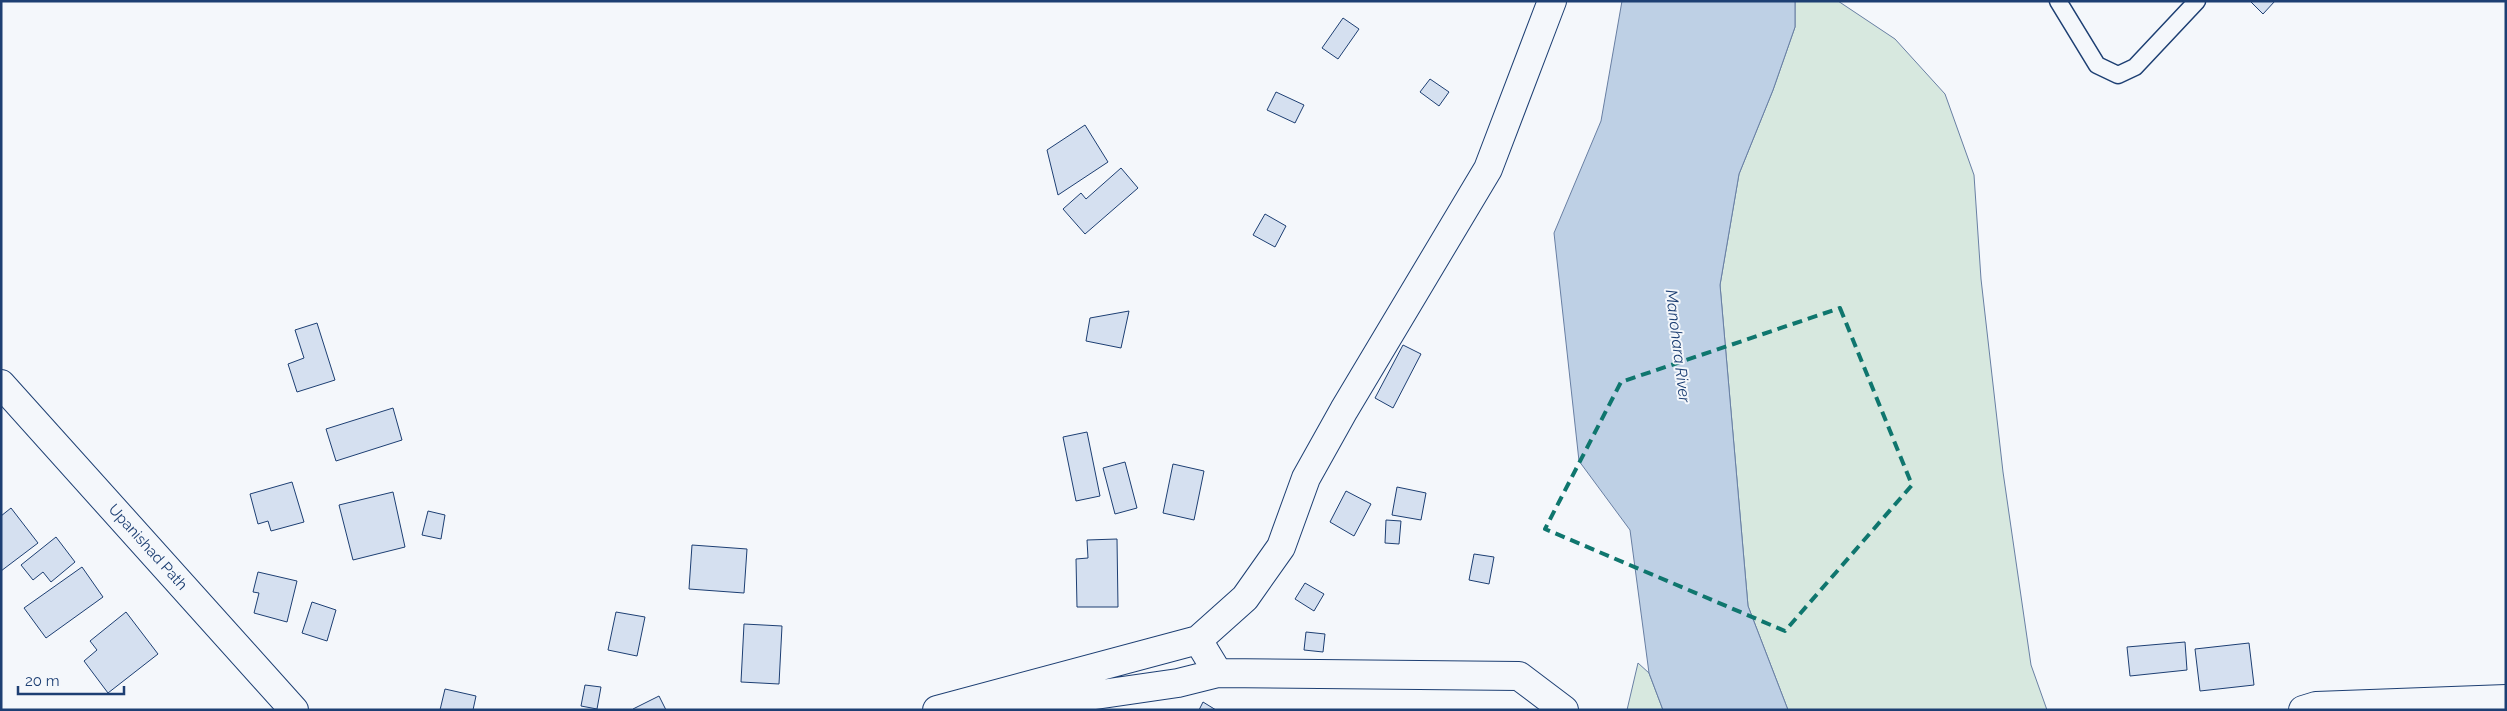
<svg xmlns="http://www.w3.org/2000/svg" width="2507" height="711" viewBox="0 0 2507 711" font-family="Raleway,sans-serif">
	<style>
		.green { fill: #d7e8df; stroke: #687fa3 }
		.water { fill: #bed0e5; stroke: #687fa3 }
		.building { fill: #d5e0f0; stroke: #1d3f73 }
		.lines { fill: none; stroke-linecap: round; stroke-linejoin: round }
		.lane-casing { stroke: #1d3f73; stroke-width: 19 }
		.street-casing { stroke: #1d3f73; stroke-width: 30 }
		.secondary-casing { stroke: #1d3f73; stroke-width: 30 }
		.lane { stroke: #f4f7fb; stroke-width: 16 }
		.street { stroke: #f4f7fb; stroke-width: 28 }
		.secondary { stroke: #f4f7fb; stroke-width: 28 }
		.marked { fill: none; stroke: #0f766e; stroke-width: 4; stroke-dasharray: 10 6; stroke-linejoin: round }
		.labels { text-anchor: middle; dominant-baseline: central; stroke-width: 4; stroke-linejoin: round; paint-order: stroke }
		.street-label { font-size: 15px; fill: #1d3f73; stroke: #f4f7fb }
		.water-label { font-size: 16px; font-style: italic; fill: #1d3f73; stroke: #f4f7fb }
	</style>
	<rect width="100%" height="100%" fill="#f4f7fb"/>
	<path class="green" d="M 1795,1 L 1838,1 L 1895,39 L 1945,94 L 1974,175 L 1981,279 L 2003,472 L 2031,665 L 2047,710 L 1788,710 L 1748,606 L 1720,285 L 1739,174 L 1773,90 L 1795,27 Z
		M 1638,663 L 1649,673 L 1663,710 L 1627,710 Z"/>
	<path class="water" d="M 1622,1 L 1795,1 L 1795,27 L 1773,90 L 1739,174 L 1720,285 L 1748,606 L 1788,710 L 1663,710 L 1649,673 L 1630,530 L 1579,461 L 1554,233 L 1601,121 Z"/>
	<path class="building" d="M 2250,1 L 2275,1 L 2263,14 Z
		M 1343,18 L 1359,29 L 1338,59 L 1322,48 Z
		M 1430,79 L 1449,92 L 1439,106 L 1420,92 Z
		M 1276,92 L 1304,105 L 1295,123 L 1267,110 Z
		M 1085,125 L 1108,162 L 1058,195 L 1047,150 Z
		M 1121,168 L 1138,188 L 1085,234 L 1063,209 L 1081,193 L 1086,199 Z
		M 1265,214 L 1286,226 L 1275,247 L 1253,235 Z
		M 1129,311 L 1121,348 L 1086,341 L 1090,318 Z
		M 317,323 L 335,380 L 297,392 L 288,364 L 304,358 L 295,330 Z
		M 1403,345 L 1421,354 L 1393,408 L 1375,398 Z
		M 393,408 L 402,440 L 336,461 L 326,429 Z
		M 1087,432 L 1100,496 L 1076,501 L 1063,437 Z
		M 1125,462 L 1137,508 L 1115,514 L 1103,468 Z
		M 1173,464 L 1204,471 L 1194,520 L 1163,513 Z
		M 292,482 L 304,522 L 271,531 L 268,521 L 258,524 L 250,494 Z
		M 1397,487 L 1426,493 L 1421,520 L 1392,515 Z
		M 1346,491 L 1371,504 L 1354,536 L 1330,522 Z
		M 393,492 L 405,547 L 353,560 L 339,505 Z
		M 11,508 L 38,543 L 1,571 L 1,516 Z
		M 428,511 L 445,515 L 441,539 L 422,535 Z
		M 1386,520 L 1401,521 L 1399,544 L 1385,543 Z
		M 56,537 L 75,562 L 51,582 L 43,572 L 33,580 L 21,565 Z
		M 1117,539 L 1118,607 L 1077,607 L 1076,559 L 1088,558 L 1087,540 Z
		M 692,545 L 747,549 L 744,593 L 689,589 Z
		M 1474,554 L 1494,557 L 1489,584 L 1469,580 Z
		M 82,567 L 103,597 L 46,638 L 24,608 Z
		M 258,572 L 297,581 L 287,622 L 254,613 L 259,593 L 253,592 Z
		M 1305,583 L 1324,594 L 1314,611 L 1295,599 Z
		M 312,602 L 336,610 L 327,641 L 302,633 Z
		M 126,612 L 158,654 L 108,693 L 84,661 L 97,650 L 90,641 Z
		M 616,612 L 645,617 L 637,656 L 608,650 Z
		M 744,624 L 782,626 L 779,684 L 741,682 Z
		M 1306,632 L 1325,634 L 1323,652 L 1304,650 Z
		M 2185,642 L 2187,670 L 2130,676 L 2127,647 Z
		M 2249,643 L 2254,685 L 2200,691 L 2195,649 Z
		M 585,685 L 601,687 L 597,709 L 581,706 Z
		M 445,689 L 476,696 L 473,710 L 440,710 Z
		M 659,696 L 666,710 L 633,710 L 633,709 Z
		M 1203,702 L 1216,710 L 1199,710 Z"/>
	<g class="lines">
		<defs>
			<path id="lane" d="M 2058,1 L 2097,65 L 2118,75 L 2135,67 L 2197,1"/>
			<path id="street" d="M 1198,640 L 1218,673 L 1519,676 L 1564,710
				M 998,709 L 1178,683 L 1218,673
				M 937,710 L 1198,640 L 1245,598 L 1281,547 L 1306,478 L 1344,410 L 1488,169 L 1552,1
				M 2303,710 L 2316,706 L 2506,699"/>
			<path id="secondary" d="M 1,384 L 294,710"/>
		</defs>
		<use href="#lane" class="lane-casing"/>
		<use href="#street" class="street-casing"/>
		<use href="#secondary" class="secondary-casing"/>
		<use href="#lane" class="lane"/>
		<use href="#street" class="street"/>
		<use href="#secondary" class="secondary"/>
	</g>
	<path class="marked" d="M 1840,308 L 1912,485 L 1785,631 L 1545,529 L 1621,382 Z"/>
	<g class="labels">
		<g class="street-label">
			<text transform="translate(148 547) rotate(48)">Upanishad Path</text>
		</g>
		<g class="water-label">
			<text transform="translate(1678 346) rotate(83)">Manohara River</text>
		</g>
	</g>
	<rect width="2507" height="711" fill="none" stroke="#1d3f73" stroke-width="5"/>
	<path d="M18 686v8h106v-8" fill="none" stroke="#1d3f73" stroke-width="2.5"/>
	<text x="25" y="686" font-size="15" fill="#1d3f73" stroke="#f4f7fb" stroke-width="4" paint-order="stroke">20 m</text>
</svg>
